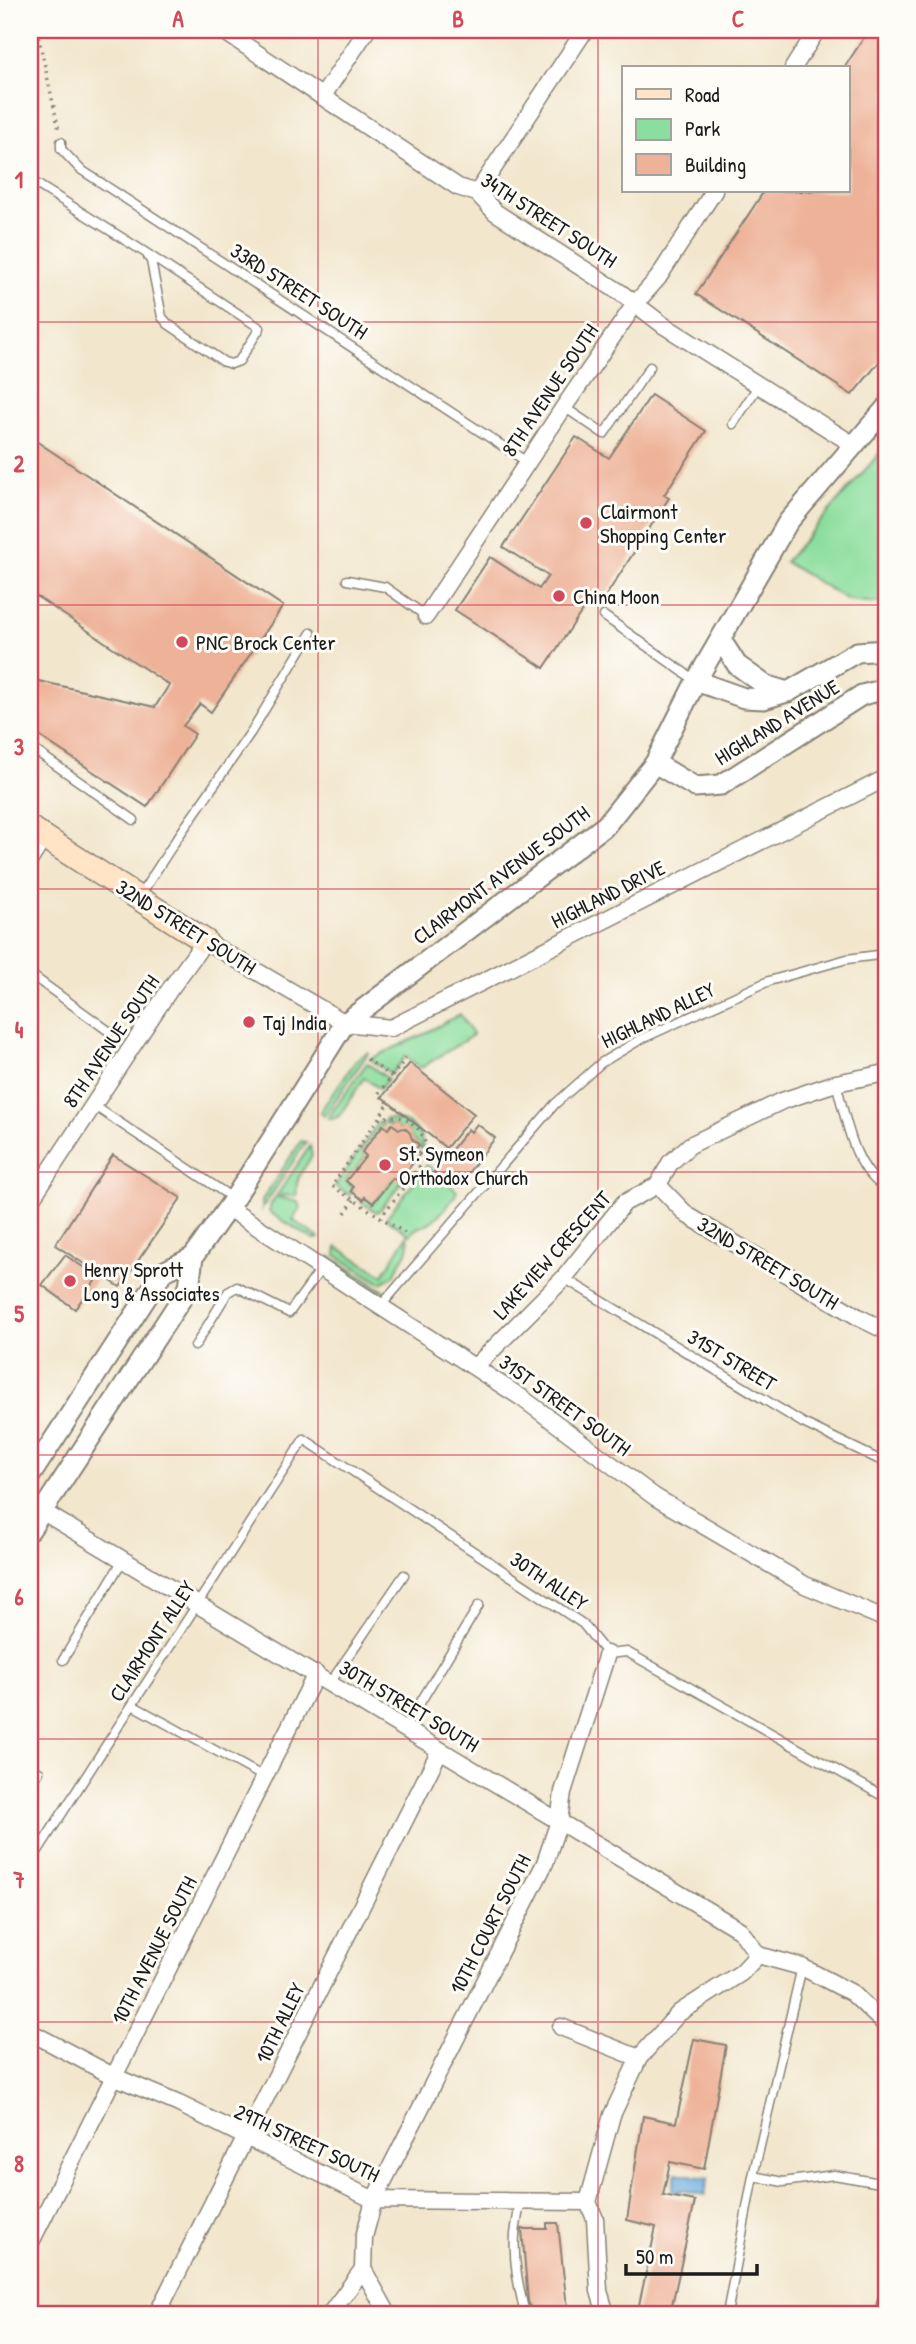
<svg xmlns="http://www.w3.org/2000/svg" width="916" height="2344" viewBox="0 0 916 2344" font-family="'Patrick Hand',sans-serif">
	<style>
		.green { fill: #8cde9e; stroke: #547d5d; stroke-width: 2 }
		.water { fill: #6bade0; stroke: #44647e; stroke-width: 2 }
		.building { fill: #eeb298 }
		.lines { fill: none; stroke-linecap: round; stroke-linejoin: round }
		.service-casing { stroke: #878174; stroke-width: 11 }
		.minor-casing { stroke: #878174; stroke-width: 19 }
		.tertiary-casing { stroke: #878174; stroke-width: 23 }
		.secondary-casing { stroke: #878174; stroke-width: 26 }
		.path { stroke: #878174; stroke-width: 3.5; stroke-dasharray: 2 5; stroke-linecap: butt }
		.service { stroke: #fff; stroke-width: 8 }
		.minor { stroke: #fff; stroke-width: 16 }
		.tertiary { stroke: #fff; stroke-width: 19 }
		.secondary { stroke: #ffe4c6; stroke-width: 23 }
		.grid { fill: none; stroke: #d1495b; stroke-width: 2; stroke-opacity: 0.55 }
		.poi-dot { fill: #d1495b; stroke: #fdfcf7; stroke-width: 2.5 }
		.labels { text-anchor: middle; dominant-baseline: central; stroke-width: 6; stroke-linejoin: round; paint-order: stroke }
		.street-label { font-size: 21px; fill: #1c1c1c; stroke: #fdfcf7 }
		.poi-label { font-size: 21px; fill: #1c1c1c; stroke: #fdfcf7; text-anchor: start }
		.neatline { fill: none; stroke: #d1495b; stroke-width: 2.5 }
		.grid-label { font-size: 23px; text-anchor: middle; font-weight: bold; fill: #d1495b }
	</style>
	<rect width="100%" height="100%" fill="#fdfcf7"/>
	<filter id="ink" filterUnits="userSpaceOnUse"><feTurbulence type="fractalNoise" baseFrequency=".0143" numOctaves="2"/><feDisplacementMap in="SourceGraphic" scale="14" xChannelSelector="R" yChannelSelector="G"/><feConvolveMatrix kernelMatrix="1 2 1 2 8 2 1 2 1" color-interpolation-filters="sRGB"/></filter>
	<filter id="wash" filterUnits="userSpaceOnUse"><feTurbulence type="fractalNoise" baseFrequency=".00686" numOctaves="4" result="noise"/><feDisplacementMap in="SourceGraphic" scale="28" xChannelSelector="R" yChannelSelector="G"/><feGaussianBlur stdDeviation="1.57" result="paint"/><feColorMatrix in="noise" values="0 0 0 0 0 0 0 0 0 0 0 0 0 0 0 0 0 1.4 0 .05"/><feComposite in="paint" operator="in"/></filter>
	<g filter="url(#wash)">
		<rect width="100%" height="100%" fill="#f2e6cc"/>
		<path class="green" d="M 886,446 L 886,604 L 848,600 L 785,562 Z
			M 460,1014 L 473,1035 L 421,1068 L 406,1056 L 391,1074 L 370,1059 L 420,1036 Z
			M 369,1052 L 324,1116 L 320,1112 L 357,1059 Z
			M 367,1063 L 388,1079 L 380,1089 L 364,1078 L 339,1116 L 333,1119 L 328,1118 Z
			M 385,1119 C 406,1118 422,1127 423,1149 L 417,1147 L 419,1145 L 412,1139 L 408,1130 L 399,1129 L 392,1124 L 390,1126 L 384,1122 Z
			M 379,1122 L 383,1125 L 362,1152 L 366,1156 L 346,1181 L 353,1187 L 351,1191 L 353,1193 L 349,1195 L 335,1186 Z
			M 301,1141 L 306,1142 L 262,1209 L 262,1200 Z
			M 310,1146 L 312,1156 C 303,1170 294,1179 297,1196 L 282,1195 L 279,1197 L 298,1202 L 300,1208 L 293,1220 L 319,1238 L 314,1240 L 269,1212 L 271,1204 Z
			M 427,1165 L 457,1191 C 453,1202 436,1220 425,1225 C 418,1228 415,1228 410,1235 L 386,1218 Z
			M 393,1178 L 402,1183 L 379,1211 L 376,1212 L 361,1202 L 361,1199 L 363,1200 L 365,1197 L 374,1203 Z
			M 407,1236 C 414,1253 398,1260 395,1275 L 381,1283 L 336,1255 L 337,1247 L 383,1275 Z
			M 329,1257 L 331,1257 L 386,1292 L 380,1291 L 328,1259 Z"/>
		<path class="water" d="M 676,2173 L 708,2178 L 705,2195 L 681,2190 L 680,2192 L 672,2191 Z"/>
		<g id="blocks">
			<path class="building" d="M 869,30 L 886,40 L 886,354 L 852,395 L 696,294 L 764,191 L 848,191 L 848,68 L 844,68 Z
				M 651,395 L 706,431 L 664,495 L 669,498 L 598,608 L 588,602 L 544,668 L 455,610 L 490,557 L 539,589 L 548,576 L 503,547 L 576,437 L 609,458 Z
				M 30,437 L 283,606 L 211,712 L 200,704 L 183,726 L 195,734 L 147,807 L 30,730 L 30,679 L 155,707 L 169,685 L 30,592 Z
				M 410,1063 L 474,1114 L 446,1148 L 382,1097 Z
				M 392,1124 L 399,1129 L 405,1128 L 410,1133 L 412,1139 L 419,1145 L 415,1150 L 420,1154 L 398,1182 L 393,1178 L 373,1203 L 365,1197 L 363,1200 L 351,1191 L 353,1187 L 346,1181 L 366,1156 L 362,1152 L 383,1125 L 388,1129 Z
				M 477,1124 L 495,1138 L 458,1186 L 452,1181 L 450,1184 L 434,1172 L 468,1129 L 471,1132 Z
				M 113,1155 L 181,1198 L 120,1287 L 55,1245 Z
				M 65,1255 L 98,1277 L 75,1309 L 42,1285 Z
				M 694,2039 L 726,2045 L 704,2169 L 670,2162 L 663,2195 L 695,2201 L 670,2314 L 637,2314 L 656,2227 L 627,2220 L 643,2116 L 676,2123 Z
				M 547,2223 L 558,2223 L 566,2298 L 571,2314 L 533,2314 L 528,2301 L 522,2229 L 547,2229 Z"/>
		</g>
	</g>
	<g filter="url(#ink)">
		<use href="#blocks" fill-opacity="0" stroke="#878174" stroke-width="2"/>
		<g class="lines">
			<defs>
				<path id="service" d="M 61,142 L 61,149 L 80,169 L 527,462
					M 30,180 L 146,253 L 260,328 L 239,361 L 231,364 L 224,362 L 168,324 L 162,317 L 151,261 L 146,253
					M 564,407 L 604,434 L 650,367
					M 733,424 L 759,385
					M 347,580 L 385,587 L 426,616
					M 604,616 L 696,681
					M 30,747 L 134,820
					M 30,867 L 47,840
					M 139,897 L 176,840 L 251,732 L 311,633
					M 30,974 L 110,1032
					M 836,1083 C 846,1117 853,1170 886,1188
					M 93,1105 L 234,1199
					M 564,1278 L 803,1423 L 886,1463
					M 379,1308 L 555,1104 L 601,1063 L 641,1039 L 769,981 L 847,959 L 886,954
					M 195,1346 L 228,1292 L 237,1287 L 289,1313 L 321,1269
					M 63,1660 L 124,1558
					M 330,1683 L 404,1575
					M 132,1705 L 264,1777
					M 405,1728 L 479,1605
					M 30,1767 L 39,1772 L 31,1785
					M 30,1863 L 304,1439 L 583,1624 L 607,1654 L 627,1652 L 886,1798
					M 753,2176 L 783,2182 L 834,2175 L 886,2184
					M 520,2201 C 519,2212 516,2223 515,2235 C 513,2262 519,2288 525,2314
					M 727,2314 L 753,2176 L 802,1967"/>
				<path id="minor" d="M 222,30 L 458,187 L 477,193 L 495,212 L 621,293 L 663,325 L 854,445
					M 793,68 L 817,30
					M 322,97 L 367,30
					M 477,193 L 585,30
					M 426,616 L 564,407 L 635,304 L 658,278 L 714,191
					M 658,1185 L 687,1215 L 860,1318 L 886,1331
					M 30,1201 L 168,992 L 205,941 L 345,1023 L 391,1028 L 886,778
					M 228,1208 L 522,1398 L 655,1497 L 805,1585 L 886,1619
					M 475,1367 L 564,1278 L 624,1203 L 658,1185 L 670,1163 L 690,1145 L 782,1101 L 836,1083 L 886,1073
					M 30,1504 L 740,1930 L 758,1955
					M 561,2027 L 639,2058
					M 30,2032 L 113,2076 L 179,2104 L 374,2200 L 588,2202
					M 30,2244 L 316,1674
					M 157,2314 L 440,1750
					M 330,2314 L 363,2269
					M 388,2314 L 363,2269 L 364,2237 L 374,2200 L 545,1863 L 559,1821 L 563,1792 L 607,1654
					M 606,2314 L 599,2291 L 595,2219 L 588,2202 L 612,2115 L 639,2058 L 679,2013 L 741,1973 L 758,1955 L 802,1967 L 852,1993 L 886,2025
					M 883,2314 L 886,2301"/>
				<path id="tertiary" d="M 721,640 L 737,665 L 765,685 L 788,692 L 857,652 L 886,650
					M 696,681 L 744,698 L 764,699 L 787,692
					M 655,763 L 695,787 L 721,785 L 862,695 L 886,689
					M 30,1476 L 163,1272 L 193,1257 L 234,1199 L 345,1023 L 606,825 L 655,763 L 696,681 L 788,522 L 886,408
					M 30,1530 L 189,1287 L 193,1257"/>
				<path id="secondary" d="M 30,828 L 205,941"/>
			</defs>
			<use href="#service" class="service-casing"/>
			<use href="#minor" class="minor-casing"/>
			<use href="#tertiary" class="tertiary-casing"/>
			<use href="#secondary" class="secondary-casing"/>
			<path class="path" d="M 37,30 L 59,130
				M 367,1059 L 392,1077
				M 379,1119 C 406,1109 429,1131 426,1158 L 381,1217
				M 345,1213 L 354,1200
				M 405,1233 L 332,1186 L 389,1103 L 378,1094 L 407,1057"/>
			<use href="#service" class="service"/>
			<use href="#minor" class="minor"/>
			<use href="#tertiary" class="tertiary"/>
			<use href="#secondary" class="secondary"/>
		</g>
	</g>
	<path class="grid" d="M 318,30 L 318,2314M 598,30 L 598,2314M 30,322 L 886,322M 30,605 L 886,605M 30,889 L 886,889M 30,1172 L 886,1172M 30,1455 L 886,1455M 30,1739 L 886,1739M 30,2022 L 886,2022"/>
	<g class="poi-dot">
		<circle cx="586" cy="523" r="7"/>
		<circle cx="559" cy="596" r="7"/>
		<circle cx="182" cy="642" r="7"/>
		<circle cx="249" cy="1022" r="7"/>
		<circle cx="385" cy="1165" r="7"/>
		<circle cx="70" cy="1281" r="7"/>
	</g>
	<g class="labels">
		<g class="street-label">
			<text transform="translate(549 220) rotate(33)">34TH STREET SOUTH</text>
			<text transform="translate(299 291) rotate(33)">33RD STREET SOUTH</text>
			<text transform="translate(550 390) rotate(-56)">8TH AVENUE SOUTH</text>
			<text transform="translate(777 722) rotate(-32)">HIGHLAND AVENUE</text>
			<text transform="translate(501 875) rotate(-37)">CLAIRMONT AVENUE SOUTH</text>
			<text transform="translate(608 894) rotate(-27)">HIGHLAND DRIVE</text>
			<text transform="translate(186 927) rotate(32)">32ND STREET SOUTH</text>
			<text transform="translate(658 1015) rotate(-26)">HIGHLAND ALLEY</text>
			<text transform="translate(111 1041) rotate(-56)">8TH AVENUE SOUTH</text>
			<text transform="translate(552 1255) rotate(-48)">LAKEVIEW CRESCENT</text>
			<text transform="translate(768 1263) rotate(31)">32ND STREET SOUTH</text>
			<text transform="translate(732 1360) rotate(31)">31ST STREET</text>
			<text transform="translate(565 1405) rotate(36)">31ST STREET SOUTH</text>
			<text transform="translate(549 1581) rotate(34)">30TH ALLEY</text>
			<text transform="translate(152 1641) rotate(-57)">CLAIRMONT ALLEY</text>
			<text transform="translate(409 1706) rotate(31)">30TH STREET SOUTH</text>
			<text transform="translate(490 1924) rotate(-63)">10TH COURT SOUTH</text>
			<text transform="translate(154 1950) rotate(-63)">10TH AVENUE SOUTH</text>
			<text transform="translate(280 2023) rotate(-64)">10TH ALLEY</text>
			<text transform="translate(307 2143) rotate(25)">29TH STREET SOUTH</text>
		</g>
		<g class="poi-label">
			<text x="600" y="511">Clairmont<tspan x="600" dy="24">Shopping Center</tspan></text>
			<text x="573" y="596">China Moon</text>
			<text x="196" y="642">PNC Brock Center</text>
			<text x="263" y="1022">Taj India</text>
			<text x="399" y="1153">St. Symeon<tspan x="399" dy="24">Orthodox Church</tspan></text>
			<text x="84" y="1269">Henry Sprott<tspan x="84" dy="24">Long &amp; Associates</tspan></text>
		</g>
	</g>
	<rect width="916" height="2344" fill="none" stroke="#fdfcf7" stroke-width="77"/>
	<rect x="622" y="66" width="228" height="126" fill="#fdfcf7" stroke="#a3a29f" stroke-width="2"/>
	<rect x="636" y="89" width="35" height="10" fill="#ffe4c6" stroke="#a3a29f" stroke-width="2"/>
	<text x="685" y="102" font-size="21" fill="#1c1c1c">Road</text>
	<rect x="636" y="119" width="35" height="21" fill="#8cde9e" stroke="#a3a29f" stroke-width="2"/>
	<text x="685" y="136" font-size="21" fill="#1c1c1c">Park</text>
	<rect x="636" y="154" width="35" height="21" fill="#eeb298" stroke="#a3a29f" stroke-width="2"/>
	<text x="685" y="172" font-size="21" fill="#1c1c1c">Building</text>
	<path d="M626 2264v10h131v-10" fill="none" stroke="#1c1c1c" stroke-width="3.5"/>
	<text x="636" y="2264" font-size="21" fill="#1c1c1c" stroke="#fdfcf7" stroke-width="5" paint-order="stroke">50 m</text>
	<rect x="38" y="38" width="840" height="2268" class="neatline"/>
	<g class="grid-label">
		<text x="178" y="27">A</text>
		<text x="458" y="27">B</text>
		<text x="738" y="27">C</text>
		<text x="19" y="188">1</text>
		<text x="19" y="472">2</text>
		<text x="19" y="755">3</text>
		<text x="19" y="1038">4</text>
		<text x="19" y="1322">5</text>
		<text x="19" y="1605">6</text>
		<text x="19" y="1888">7</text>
		<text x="19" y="2172">8</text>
	</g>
</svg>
